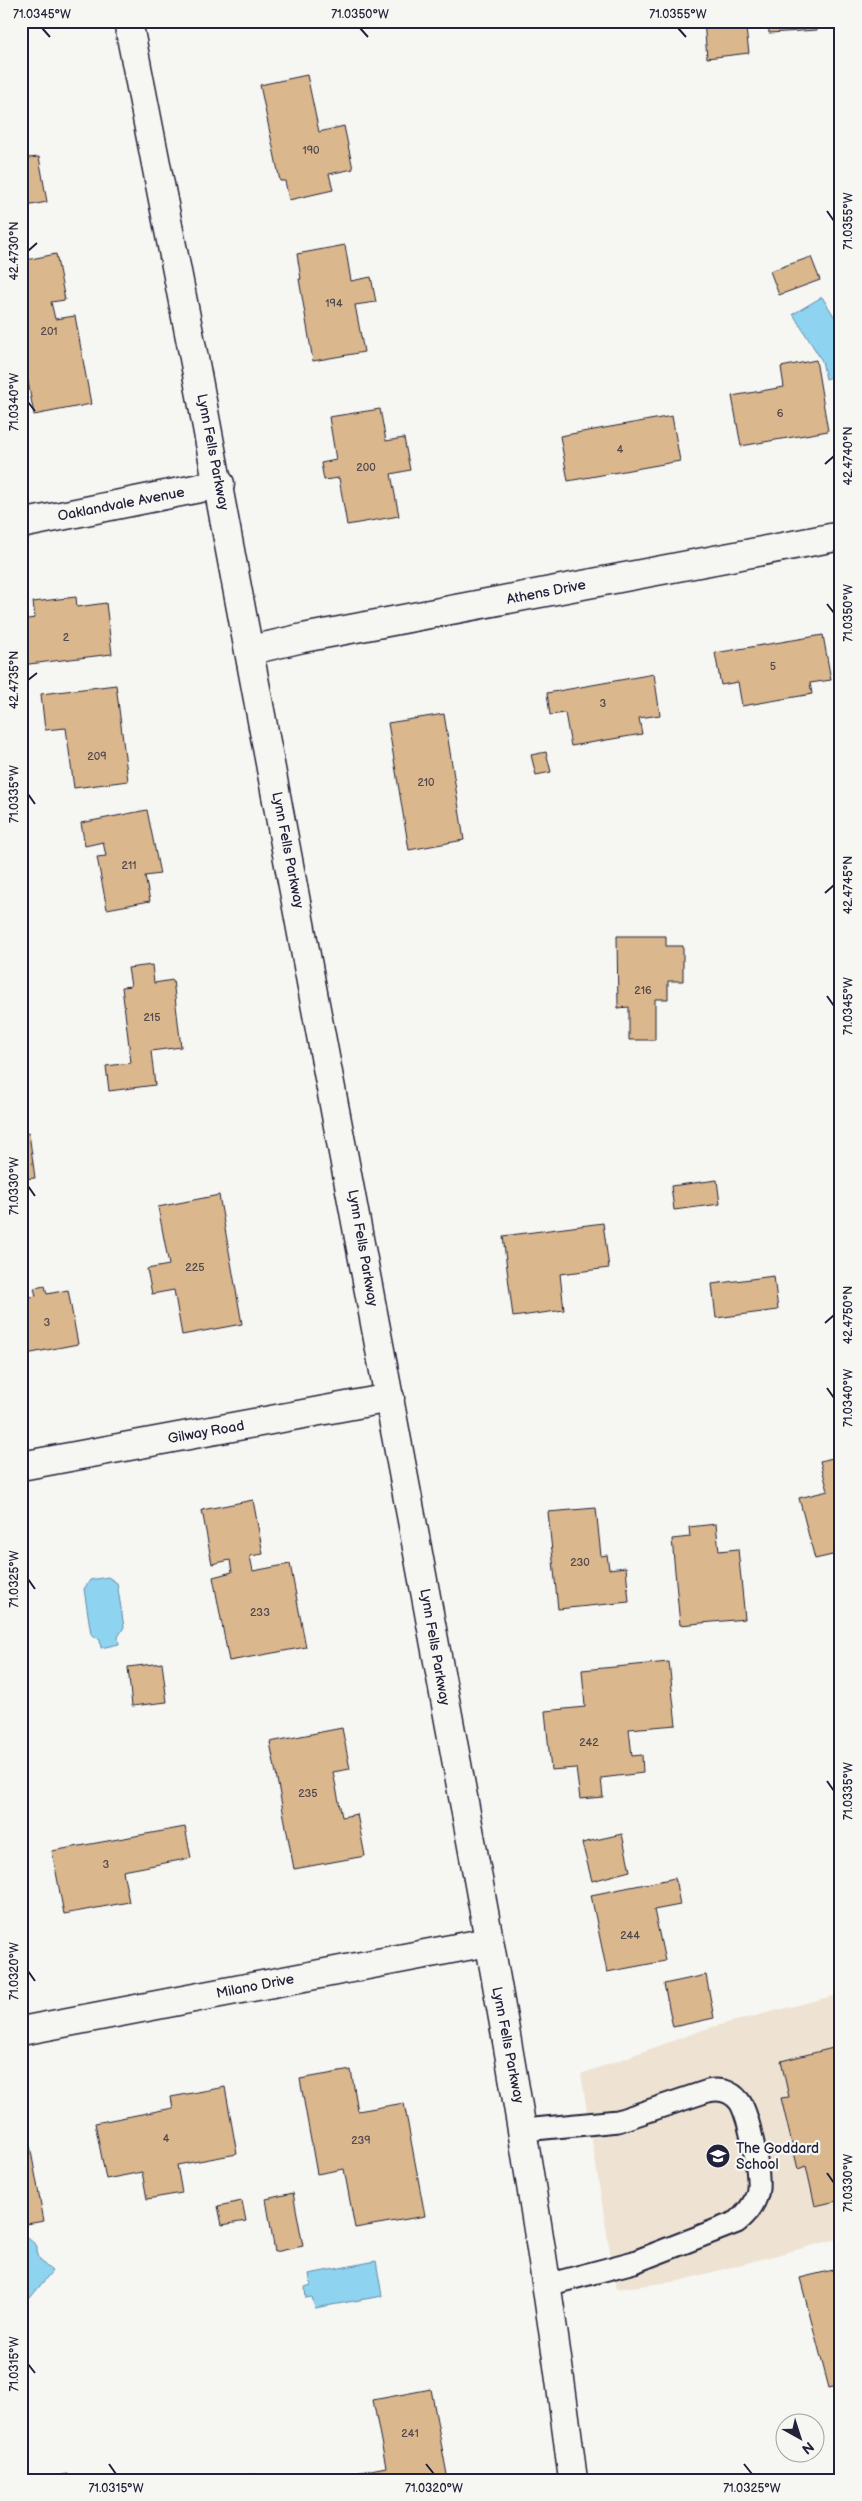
<svg xmlns="http://www.w3.org/2000/svg" width="862" height="2501" viewBox="0 0 862 2501" font-family="'Balsamiq Sans',sans-serif">
	<style>
		.built { fill: #eee3d3 }
		.water { fill: #8ed3f0; stroke: #638ca8 }
		.building { fill: #dab78c; stroke: #22223b }
		.lines { fill: none; stroke-linecap: round; stroke-linejoin: round }
		.lane-casing { stroke: #22223b; stroke-width: 25 }
		.street-casing { stroke: #22223b; stroke-width: 31 }
		.primary-casing { stroke: #22223b; stroke-width: 31 }
		.lane { stroke: #f6f6f2; stroke-width: 21 }
		.street { stroke: #f6f6f2; stroke-width: 28 }
		.primary { stroke: #f6f6f2; stroke-width: 28 }
		.ticks { fill: none; stroke: #22223b; stroke-width: 2 }
		.labels { text-anchor: middle; dominant-baseline: central; stroke-width: 4.5; stroke-linejoin: round; paint-order: stroke }
		.number-label { font-size: 11px; fill: #50474f }
		.street-label { font-size: 14px; fill: #22223b; stroke: #f6f6f2 }
		.poi-label { font-size: 14px; fill: #22223b; stroke: #f6f6f2; text-anchor: start }
		.neatline { fill: none; stroke: #22223b; stroke-width: 2 }
		.ticks-label { font-size: 12px; text-anchor: middle; fill: #22223b }
	</style>
	<rect width="100%" height="100%" fill="#f6f6f2"/>
	<filter id="ink" filterUnits="userSpaceOnUse"><feTurbulence type="fractalNoise" baseFrequency=".02" numOctaves="2"/><feDisplacementMap in="SourceGraphic" scale="10" xChannelSelector="R" yChannelSelector="G"/><feConvolveMatrix kernelMatrix="1 2 1 2 8 2 1 2 1" color-interpolation-filters="sRGB"/></filter>
	<g filter="url(#ink)">
		<path class="built" d="M 841,1994 L 841,2238 L 679,2281 L 616,2289 L 581,2074 L 708,2028 Z"/>
		<path class="water" d="M 822,297 L 841,327 L 841,374 L 826,379 L 822,361 L 793,314 Z
			M 108,1577 L 117,1583 L 124,1627 L 118,1637 L 119,1644 L 101,1648 L 100,1640 L 91,1634 L 84,1589 L 90,1580 Z
			M 28,2238 L 37,2246 C 36,2258 43,2264 52,2271 L 30,2298 L 21,2298 L 21,2244 Z
			M 376,2261 L 382,2296 L 315,2308 L 312,2297 L 306,2298 L 305,2287 L 311,2285 L 309,2274 Z"/>
		<path class="building" d="M 476,21 L 555,21 L 477,26 Z
			M 704,21 L 745,21 L 749,53 L 707,58 Z
			M 768,21 L 817,21 L 817,30 L 769,33 Z
			M 307,75 L 319,132 L 344,126 L 353,169 L 329,174 L 333,190 L 289,200 L 285,181 L 280,181 L 260,85 Z
			M 21,122 L 28,158 L 39,157 L 47,202 L 21,207 Z
			M 345,245 L 351,281 L 371,277 L 376,302 L 355,305 L 364,352 L 313,361 L 299,279 L 301,279 L 297,254 Z
			M 56,254 L 65,300 L 51,302 L 55,319 L 75,316 L 91,404 L 34,415 L 21,343 L 21,261 Z
			M 811,257 L 820,280 L 779,295 L 770,271 Z
			M 816,360 L 828,431 L 741,446 L 732,396 L 784,387 L 781,367 Z
			M 380,409 L 386,441 L 404,438 L 410,470 L 391,474 L 399,516 L 347,525 L 339,478 L 324,480 L 321,463 L 336,460 L 329,417 Z
			M 672,416 L 680,461 L 568,481 L 560,436 Z
			M 76,597 L 77,607 L 106,603 L 112,654 L 21,665 L 21,620 L 35,618 L 33,602 Z
			M 823,635 L 831,680 L 810,683 L 812,694 L 742,706 L 738,682 L 721,685 L 715,653 Z
			M 654,674 L 660,715 L 639,718 L 642,734 L 571,746 L 565,713 L 550,715 L 547,693 Z
			M 116,685 L 128,781 L 74,788 L 66,728 L 45,730 L 41,694 Z
			M 444,714 L 464,840 L 409,850 L 388,723 Z
			M 546,752 L 551,772 L 536,775 L 531,755 Z
			M 147,810 L 160,874 L 145,876 L 150,901 L 107,909 L 97,857 L 106,856 L 103,842 L 85,846 L 81,823 Z
			M 617,936 L 666,936 L 666,946 L 683,946 L 683,981 L 668,981 L 668,999 L 655,999 L 655,1040 L 629,1040 L 629,1007 L 618,1008 Z
			M 152,965 L 154,983 L 173,980 L 181,1047 L 151,1051 L 155,1085 L 109,1091 L 106,1066 L 131,1063 L 122,987 L 131,986 L 128,968 Z
			M 29,1133 L 35,1178 L 21,1179 L 21,1134 Z
			M 717,1180 L 720,1204 L 674,1210 L 671,1186 Z
			M 219,1195 L 242,1324 L 182,1335 L 174,1290 L 152,1294 L 147,1269 L 169,1265 L 158,1207 Z
			M 603,1223 L 609,1268 L 560,1274 L 564,1310 L 513,1317 L 503,1236 Z
			M 774,1276 L 778,1310 L 716,1318 L 712,1284 Z
			M 45,1286 L 47,1294 L 68,1290 L 78,1344 L 21,1355 L 21,1299 L 36,1296 L 34,1288 Z
			M 841,1456 L 841,1553 L 815,1559 L 799,1498 L 828,1491 L 820,1461 Z
			M 253,1500 L 263,1554 L 250,1556 L 253,1571 L 290,1564 L 306,1647 L 229,1661 L 213,1577 L 232,1572 L 230,1560 L 212,1564 L 202,1510 Z
			M 596,1508 L 601,1556 L 607,1555 L 609,1569 L 626,1567 L 629,1602 L 558,1609 L 548,1512 Z
			M 716,1524 L 719,1551 L 738,1549 L 745,1619 L 680,1625 L 672,1539 L 690,1537 L 689,1527 Z
			M 669,1662 L 676,1725 L 629,1729 L 632,1756 L 642,1755 L 643,1773 L 601,1778 L 603,1797 L 580,1799 L 576,1768 L 551,1770 L 545,1711 L 585,1707 L 582,1670 Z
			M 162,1663 L 167,1702 L 132,1706 L 128,1667 Z
			M 342,1728 L 350,1769 L 333,1772 L 342,1817 L 357,1814 L 365,1856 L 294,1869 L 270,1742 Z
			M 841,1777 L 841,1808 L 831,1805 Z
			M 185,1827 L 191,1858 L 123,1871 L 129,1902 L 64,1914 L 52,1851 Z
			M 622,1834 L 630,1871 L 592,1881 L 582,1843 Z
			M 675,1878 L 680,1905 L 654,1910 L 665,1961 L 607,1972 L 591,1895 Z
			M 706,1975 L 714,2018 L 673,2027 L 664,1984 Z
			M 841,2046 L 841,2200 L 815,2206 L 806,2166 L 798,2169 L 781,2098 L 789,2097 L 781,2061 Z
			M 351,2070 L 358,2111 L 404,2103 L 425,2216 L 355,2228 L 344,2169 L 317,2174 L 300,2079 Z
			M 225,2087 L 237,2154 L 177,2165 L 182,2193 L 147,2199 L 142,2172 L 106,2179 L 95,2123 L 173,2108 L 171,2097 Z
			M 30,2146 L 44,2221 L 21,2225 L 21,2147 Z
			M 293,2193 L 303,2246 L 275,2252 L 266,2199 Z
			M 242,2201 L 246,2221 L 222,2225 L 218,2206 Z
			M 841,2268 L 841,2385 L 829,2388 L 800,2278 Z
			M 431,2389 L 448,2480 L 341,2480 L 340,2476 L 386,2467 L 373,2400 Z
			M 841,2471 L 841,2480 L 822,2480 Z
			M 68,2474 L 69,2480 L 37,2480 Z
			M 255,2474 L 256,2480 L 225,2480 Z"/>
		<g class="lines">
			<defs>
				<path id="lane" d="M 524,2130 L 618,2121 L 708,2091 C 720,2088 731,2091 739,2101 C 749,2113 762,2179 757,2194 C 754,2206 746,2214 737,2222 L 634,2262 L 547,2285"/>
				<path id="street" d="M 21,524 L 220,484
					M 251,650 L 303,638 L 841,536
					M 21,1466 L 390,1398
					M 21,2031 L 488,1942"/>
				<path id="primary" d="M 128,21 C 227,522 322,1024 413,1526 C 471,1843 534,2160 573,2480"/>
			</defs>
			<use href="#lane" class="lane-casing"/>
			<use href="#street" class="street-casing"/>
			<use href="#primary" class="primary-casing"/>
			<use href="#lane" class="lane"/>
			<use href="#street" class="street"/>
			<use href="#primary" class="primary"/>
		</g>
	</g>
	<path class="ticks" d="M 42,28 L 50,37M 360,28 L 368,37M 678,28 L 686,37M 827,211 L 834,221M 28,251 L 37,243M 28,402 L 35,411M 825,464 L 834,456M 827,604 L 834,613M 28,680 L 37,673M 28,794 L 35,804M 825,893 L 834,885M 827,996 L 834,1006M 28,1186 L 35,1196M 825,1323 L 834,1315M 827,1388 L 834,1398M 28,1579 L 35,1589M 827,1781 L 834,1791M 28,1971 L 35,1981M 827,2173 L 834,2183M 28,2364 L 35,2373M 109,2464 L 116,2474M 426,2464 L 434,2474M 744,2464 L 752,2474"/>
	<defs>
		<symbol id="school-disc" viewBox="-11 -11 22 22"><circle r="9.5" fill="#22223b" stroke="#f6f6f2"/><path d="M0-5L7-2L0 1L-7-2ZM-4 1L0 2.5L4 1V4Q0 6-4 4Z" fill="#fff"/></symbol>
	</defs>
	<g fill-rule="evenodd">
		<use href="#school-disc" x="704" y="2142" width="28" height="28"/>
	</g>
	<g class="labels">
		<g class="number-label">
			<text x="311" y="150">190</text>
			<text x="334" y="303">194</text>
			<text x="49" y="331">201</text>
			<text x="780" y="413">6</text>
			<text x="620" y="449">4</text>
			<text x="366" y="467">200</text>
			<text x="66" y="637">2</text>
			<text x="773" y="666">5</text>
			<text x="603" y="703">3</text>
			<text x="97" y="756">209</text>
			<text x="426" y="782">210</text>
			<text x="129" y="865">211</text>
			<text x="643" y="990">216</text>
			<text x="152" y="1017">215</text>
			<text x="195" y="1267">225</text>
			<text x="47" y="1322">3</text>
			<text x="580" y="1562">230</text>
			<text x="260" y="1612">233</text>
			<text x="589" y="1742">242</text>
			<text x="308" y="1793">235</text>
			<text x="106" y="1864">3</text>
			<text x="630" y="1935">244</text>
			<text x="166" y="2138">4</text>
			<text x="361" y="2140">239</text>
			<text x="410" y="2433">241</text>
		</g>
		<g class="street-label">
			<text transform="translate(213 452) rotate(79)">Lynn Fells Parkway</text>
			<text transform="translate(121 504) rotate(-11)">Oaklandvale Avenue</text>
			<text transform="translate(546 592) rotate(-11)">Athens Drive</text>
			<text transform="translate(288 850) rotate(79)">Lynn Fells Parkway</text>
			<text transform="translate(363 1248) rotate(80)">Lynn Fells Parkway</text>
			<text transform="translate(206 1432) rotate(-10)">Gilway Road</text>
			<text transform="translate(435 1647) rotate(80)">Lynn Fells Parkway</text>
			<text transform="translate(255 1986) rotate(-11)">Milano Drive</text>
			<text transform="translate(508 2045) rotate(79)">Lynn Fells Parkway</text>
		</g>
		<g class="poi-label">
			<text x="736" y="2148">The Goddard<tspan x="736" dy="16">School</tspan></text>
		</g>
	</g>
	<rect width="862" height="2501" fill="none" stroke="#f6f6f2" stroke-width="55"/>
	<g transform="translate(800 2438) rotate(141)"><circle r="24" fill="#f6f6f2" stroke="#a1a1a9"/>
	<path d="M0-4L9 19L0 12L-9 19Z" fill="#22223b"/>
	<text y="-8" font-size="14" font-weight="bold" text-anchor="middle" fill="#22223b">N</text>
	</g>
	<rect x="28" y="28" width="806" height="2446" class="neatline"/>
	<g class="ticks-label">
		<text x="42" y="18">71.0345°W</text>
		<text x="360" y="18">71.0350°W</text>
		<text x="678" y="18">71.0355°W</text>
		<text transform="translate(848 221) rotate(-90)" y="4">71.0355°W</text>
		<text transform="translate(14 251) rotate(-90)" y="4">42.4730°N</text>
		<text transform="translate(14 402) rotate(-90)" y="4">71.0340°W</text>
		<text transform="translate(848 456) rotate(-90)" y="4">42.4740°N</text>
		<text transform="translate(848 613) rotate(-90)" y="4">71.0350°W</text>
		<text transform="translate(14 680) rotate(-90)" y="4">42.4735°N</text>
		<text transform="translate(14 794) rotate(-90)" y="4">71.0335°W</text>
		<text transform="translate(848 885) rotate(-90)" y="4">42.4745°N</text>
		<text transform="translate(848 1006) rotate(-90)" y="4">71.0345°W</text>
		<text transform="translate(14 1186) rotate(-90)" y="4">71.0330°W</text>
		<text transform="translate(848 1315) rotate(-90)" y="4">42.4750°N</text>
		<text transform="translate(848 1398) rotate(-90)" y="4">71.0340°W</text>
		<text transform="translate(14 1579) rotate(-90)" y="4">71.0325°W</text>
		<text transform="translate(848 1791) rotate(-90)" y="4">71.0335°W</text>
		<text transform="translate(14 1971) rotate(-90)" y="4">71.0320°W</text>
		<text transform="translate(848 2183) rotate(-90)" y="4">71.0330°W</text>
		<text transform="translate(14 2364) rotate(-90)" y="4">71.0315°W</text>
		<text x="116" y="2492">71.0315°W</text>
		<text x="434" y="2492">71.0320°W</text>
		<text x="752" y="2492">71.0325°W</text>
	</g>
</svg>
